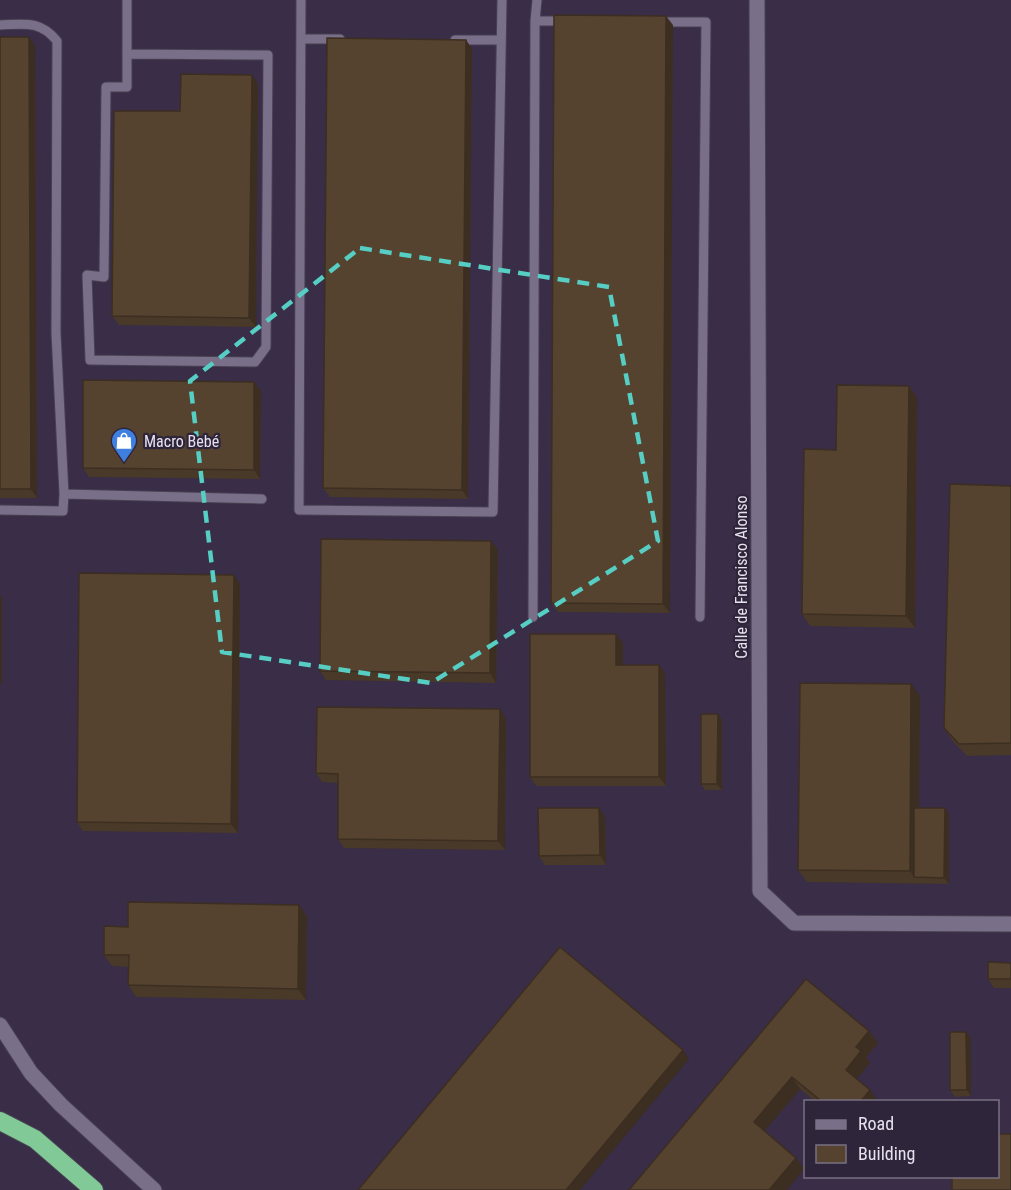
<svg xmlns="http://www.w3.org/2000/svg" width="1011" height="1190" viewBox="0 0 1011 1190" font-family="'Roboto Condensed',sans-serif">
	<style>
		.built { fill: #392d47; fill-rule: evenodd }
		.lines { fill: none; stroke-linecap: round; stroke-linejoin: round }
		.lane-casing { stroke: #484152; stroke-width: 11 }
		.street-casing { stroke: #484152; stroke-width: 17 }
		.secondary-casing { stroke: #484152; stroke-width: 17 }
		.highway-casing { stroke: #484152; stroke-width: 20 }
		.lane { stroke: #796f88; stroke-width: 9 }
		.street { stroke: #796f88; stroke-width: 15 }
		.secondary { stroke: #796f88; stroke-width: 15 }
		.highway { stroke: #81c996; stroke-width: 18 }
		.wall { fill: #493928 }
		.shaded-wall { fill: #3c2e21 }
		.building { fill: #55422f; stroke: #3c2e21; stroke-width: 1.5 }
		.marked { fill: none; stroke: #56cec4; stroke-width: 4.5; stroke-dasharray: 12 8; stroke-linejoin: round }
		.labels { text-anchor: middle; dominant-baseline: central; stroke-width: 4.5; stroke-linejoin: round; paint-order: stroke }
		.poi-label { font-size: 16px; fill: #e7e1ef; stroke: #2e253a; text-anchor: start }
		.street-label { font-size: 16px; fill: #e7e1ef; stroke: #2e253a }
	</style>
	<rect width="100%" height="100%" fill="#2e253a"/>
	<path class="built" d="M 0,0 L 1011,0 L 1011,1190 L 0,1190 ZM 806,1102 L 998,1102 L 998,1176 L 806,1176 Z"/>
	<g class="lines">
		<defs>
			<path id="lane" d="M 127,0 L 127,87 L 106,87 L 104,277 L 87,275 L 90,360 L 255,362 L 266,347 L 268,55 L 127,54
				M 301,0 L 299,510 L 493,512 L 502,0
				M 535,21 L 565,21
				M 660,22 L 706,22 L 700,617
				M 0,25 C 24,24 40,20 57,41 L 56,333 L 64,494 L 63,511 L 0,510
				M 301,39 L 340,39
				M 455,40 L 501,40
				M 64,494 L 262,499
				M 533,617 L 535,21 L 537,0"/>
			<path id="street" d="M 757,0 L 760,891 L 794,923 L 1011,924"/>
			<path id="secondary" d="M 0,1025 L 31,1073 L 61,1105 L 154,1190"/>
			<path id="highway" d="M 0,1121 L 35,1139 L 94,1190"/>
		</defs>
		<use href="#lane" class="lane-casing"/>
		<use href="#street" class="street-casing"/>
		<use href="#secondary" class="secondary-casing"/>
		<use href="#highway" class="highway-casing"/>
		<use href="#lane" class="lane"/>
		<use href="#street" class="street"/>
		<use href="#secondary" class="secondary"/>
		<use href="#highway" class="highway"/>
	</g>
	<path class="wall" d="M 673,25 L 670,613 L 558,612 L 551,603 Z
		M 0,37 L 35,46 L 37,498 L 0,498 Z
		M 466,40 L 472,49 L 468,499 L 330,497 L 323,488 Z
		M 258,84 L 256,327 L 119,325 L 112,316 Z
		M 909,386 L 917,398 L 915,628 L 810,626 L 802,614 L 836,450 Z
		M 261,391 L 260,479 L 89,477 L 83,468 Z
		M 1011,486 L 1011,755 L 967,756 L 952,740 L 944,728 Z
		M 491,541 L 498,550 L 496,683 L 326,680 L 320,671 Z
		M 240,584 L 238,833 L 83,831 L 77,822 Z
		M 616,634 L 623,643 L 623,665 L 659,665 L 665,674 L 666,786 L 536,786 L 530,777 Z
		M 920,696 L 919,808 L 949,814 L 949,884 L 807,882 L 798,870 Z
		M 500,709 L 506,719 L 505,850 L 344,848 L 338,839 L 338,783 L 322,782 L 316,773 Z
		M 718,714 L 722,720 L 722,790 L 705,790 L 701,784 Z
		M 599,808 L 605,817 L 606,865 L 545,865 L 539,856 Z
		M 299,905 L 307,917 L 306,1000 L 136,997 L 128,985 L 128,967 L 112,966 L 104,955 L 128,927 Z
		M 1011,963 L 1011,988 L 994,988 L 988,979 Z
		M 806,979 L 869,1031 L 878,1043 L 866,1057 L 870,1063 L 856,1079 L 870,1090 L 878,1101 L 815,1101 L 800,1089 L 764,1131 L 804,1169 L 629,1190 Z
		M 966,1032 L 971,1038 L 971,1096 L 955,1097 L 950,1090 Z"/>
	<path class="shaded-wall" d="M 666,16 L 673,25 L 670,613 L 663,604 Z
		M 29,37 L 35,46 L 37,498 L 31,489 Z
		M 466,40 L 472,49 L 468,499 L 462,490 Z
		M 252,75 L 258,84 L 256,327 L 249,318 Z
		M 254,382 L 261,391 L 260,479 L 254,470 Z
		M 909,386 L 917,398 L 915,628 L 906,616 Z
		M 491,541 L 498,550 L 496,683 L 490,673 Z
		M 234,575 L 240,584 L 238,833 L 231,824 Z
		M 0,596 L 2,598 L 2,685 L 0,682 Z
		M 616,634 L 623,643 L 623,674 L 616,665 Z
		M 659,665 L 665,674 L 666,786 L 659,777 Z
		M 911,684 L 920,696 L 918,877 L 914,877 L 910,871 Z
		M 500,709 L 506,719 L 505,850 L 498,841 Z
		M 718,714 L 722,720 L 722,790 L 717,784 Z
		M 599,808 L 605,817 L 606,865 L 600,855 Z
		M 945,808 L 949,814 L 949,884 L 944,878 Z
		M 299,905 L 307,917 L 306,1000 L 298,989 Z
		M 869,1031 L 878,1043 L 866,1057 L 870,1063 L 854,1082 L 846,1070 L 856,1047 Z
		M 966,1032 L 971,1038 L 971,1096 L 967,1090 Z
		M 683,1050 L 689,1059 L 580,1190 L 566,1190 Z
		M 792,1077 L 800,1089 L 762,1134 L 754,1122 Z
		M 870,1090 L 878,1101 L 861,1101 Z
		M 796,1158 L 804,1169 L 787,1190 L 769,1190 Z"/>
	<path class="building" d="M 554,15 L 666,16 L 663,604 L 551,603 Z
		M 0,37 L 29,37 L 31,489 L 0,489 Z
		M 327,38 L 466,40 L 462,490 L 323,488 Z
		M 181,74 L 252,75 L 249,318 L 112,316 L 114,111 L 180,111 Z
		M 83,380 L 254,382 L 254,470 L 83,468 Z
		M 837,385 L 909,386 L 906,616 L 802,614 L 804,449 L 836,450 Z
		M 950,484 L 1011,486 L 1011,743 L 959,744 L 944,728 Z
		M 321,539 L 491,541 L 490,673 L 320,671 Z
		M 79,573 L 234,575 L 231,824 L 77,822 Z
		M 530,634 L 616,634 L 616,665 L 659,665 L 659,777 L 530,777 Z
		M 800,683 L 911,684 L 910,871 L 798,870 Z
		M 317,707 L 500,709 L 498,841 L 338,839 L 338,774 L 316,773 Z
		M 701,714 L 718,714 L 717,784 L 701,784 Z
		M 538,808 L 599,808 L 600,855 L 539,856 Z
		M 914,808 L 945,808 L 944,878 L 914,877 Z
		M 128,902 L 299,905 L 298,989 L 128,985 L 129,955 L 104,955 L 104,926 L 128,927 Z
		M 560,947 L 683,1050 L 566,1190 L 358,1190 Z
		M 988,962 L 1011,963 L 1011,979 L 988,979 Z
		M 806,979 L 869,1031 L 856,1047 L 861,1051 L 846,1070 L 870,1090 L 861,1101 L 821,1101 L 792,1077 L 754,1122 L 796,1158 L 769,1190 L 629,1190 Z
		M 950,1032 L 966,1032 L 967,1090 L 950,1090 Z
		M 998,1134 L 1011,1134 L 1011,1190 L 952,1190 L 952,1176 L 998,1176 Z"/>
	<path class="marked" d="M 360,248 L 609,287 L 658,541 L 431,683 L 222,652 L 190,381 Z"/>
	<defs>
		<symbol id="shop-pin" viewBox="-11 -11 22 30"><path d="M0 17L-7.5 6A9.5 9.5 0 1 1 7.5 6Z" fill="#3f7fe0" stroke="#2e253a"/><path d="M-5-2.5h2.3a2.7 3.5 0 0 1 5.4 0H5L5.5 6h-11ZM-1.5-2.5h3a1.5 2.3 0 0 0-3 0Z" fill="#fff"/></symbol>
	</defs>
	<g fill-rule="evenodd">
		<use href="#shop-pin" x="109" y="426" width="30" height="40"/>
	</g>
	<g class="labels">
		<g class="poi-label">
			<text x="144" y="441">Macro Bebé</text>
		</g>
		<g class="street-label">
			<text transform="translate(741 577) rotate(-90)">Calle de Francisco Alonso</text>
		</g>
	</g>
	<rect x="804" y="1100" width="195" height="78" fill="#2e253a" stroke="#787082" stroke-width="1.5"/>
	<rect x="816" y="1120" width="30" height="9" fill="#796f88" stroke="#787082" stroke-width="1.5"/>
	<text x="858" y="1130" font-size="18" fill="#e7e1ef">Road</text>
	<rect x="816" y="1145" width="30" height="18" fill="#55422f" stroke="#787082" stroke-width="1.5"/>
	<text x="858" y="1160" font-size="18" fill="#e7e1ef">Building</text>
</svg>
